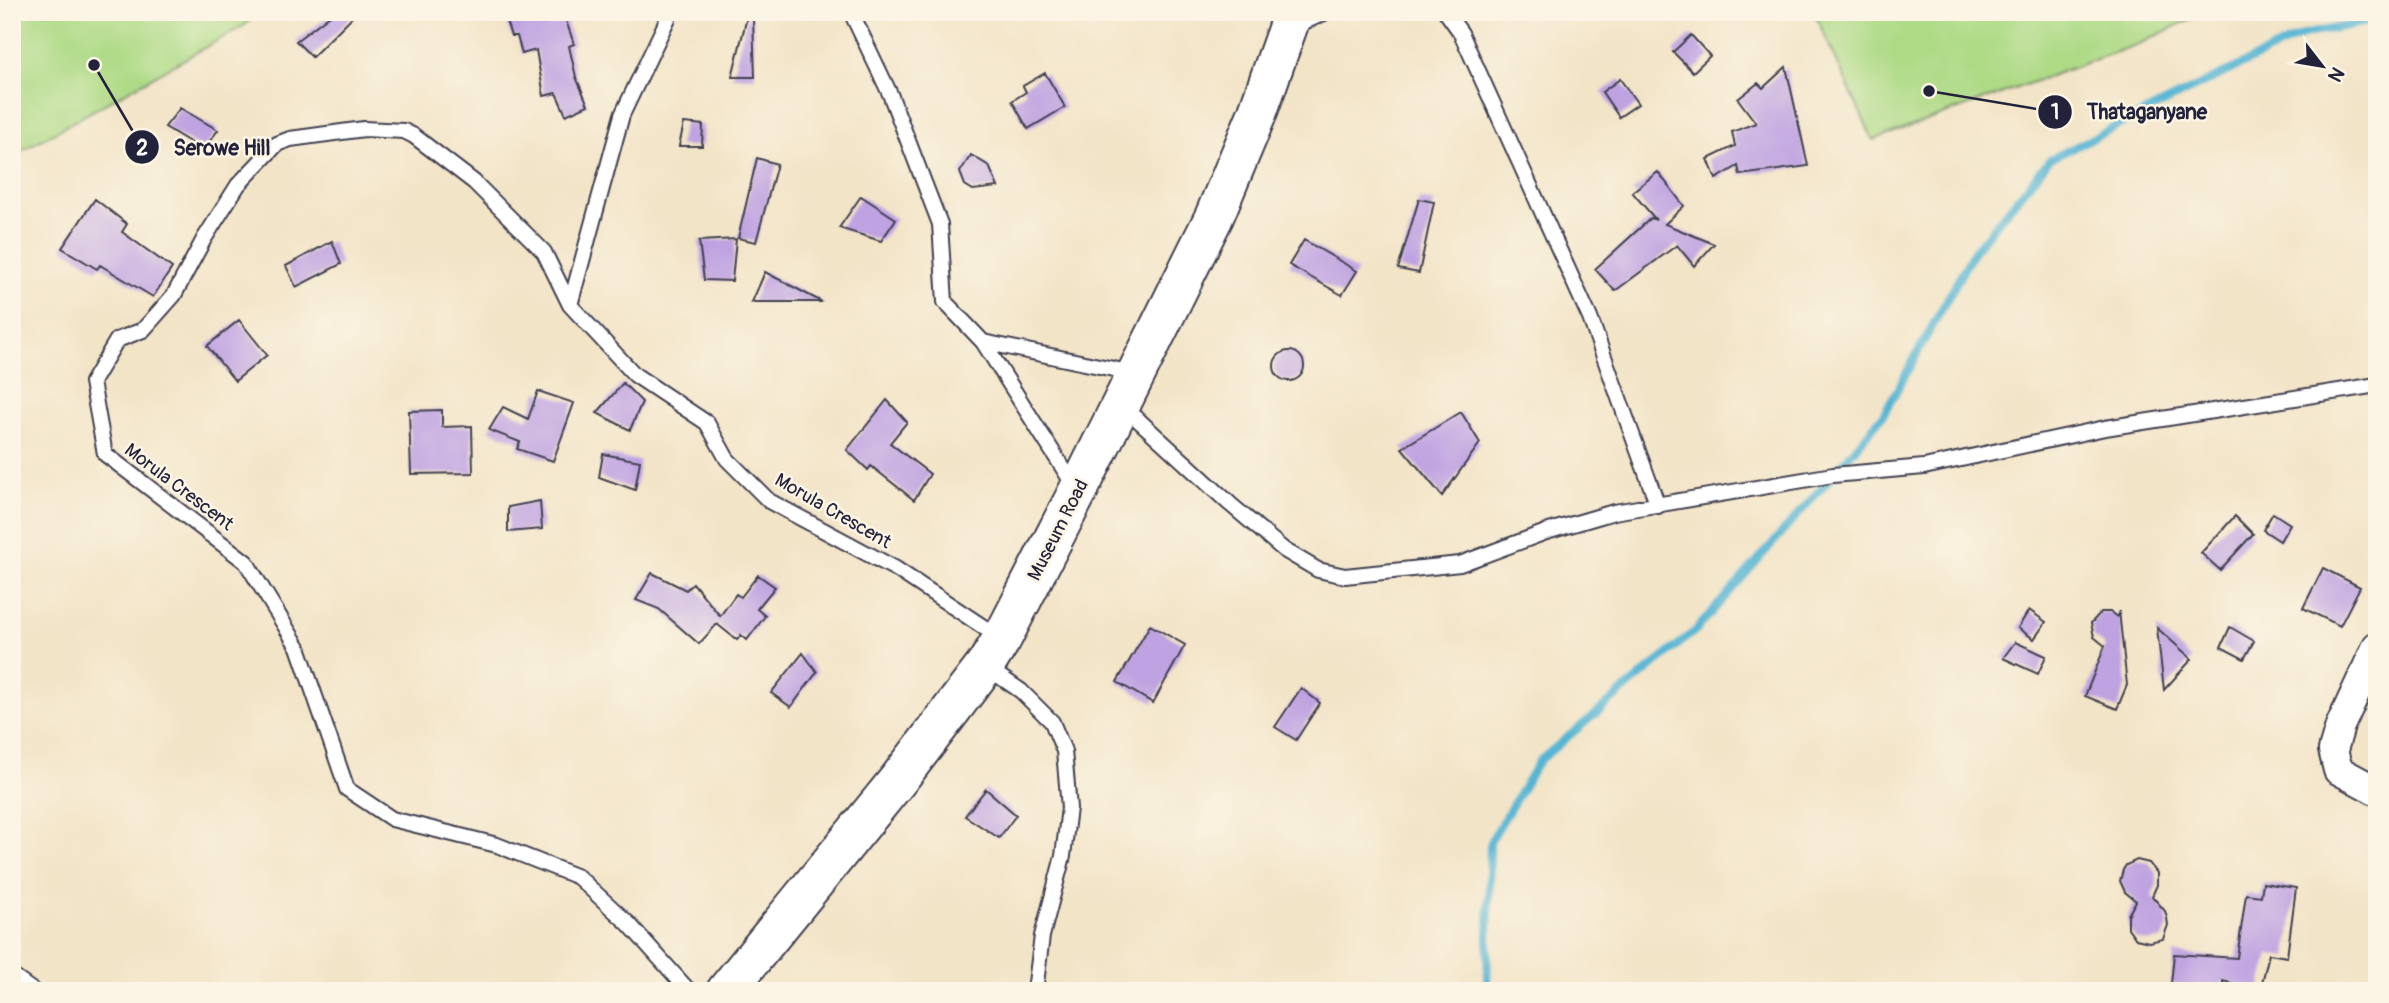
<svg xmlns="http://www.w3.org/2000/svg" width="2389" height="1003" viewBox="0 0 2389 1003" font-family="Pangolin,sans-serif">
	<style>
		.green { fill: #aeda86; stroke: #687e60; stroke-width: 2 }
		.lines { fill: none; stroke-linecap: round; stroke-linejoin: round }
		.stream { stroke: #55b5d3; stroke-width: 8 }
		.building { fill: #bea2e1 }
		.lane-casing { stroke: #413f50; stroke-width: 18 }
		.street-casing { stroke: #413f50; stroke-width: 32 }
		.secondary-casing { stroke: #413f50; stroke-width: 42 }
		.lane { stroke: #fff; stroke-width: 14 }
		.street { stroke: #fff; stroke-width: 28 }
		.secondary { stroke: #fff; stroke-width: 38 }
		.labels { text-anchor: middle; dominant-baseline: central; stroke-width: 5; stroke-linejoin: round; paint-order: stroke }
		.street-label { font-size: 19px; fill: #22223b; stroke: #fcf5e5 }
		.leader { fill: none; stroke: #22223b; stroke-width: 2.5 }
		.callout-dot { fill: #22223b; stroke: #fcf5e5; stroke-width: 2.5 }
		.mark-label { font-size: 21px; text-anchor: middle; font-weight: bold; fill: #fff }
		.callout-label { font-size: 21px; text-anchor: middle; font-weight: bold; fill: #22223b; stroke: #fcf5e5; stroke-width: 5; stroke-linejoin: round; paint-order: stroke }
	</style>
	<rect width="100%" height="100%" fill="#fcf5e5"/>
	<filter id="ink" filterUnits="userSpaceOnUse"><feTurbulence type="fractalNoise" baseFrequency=".0143" numOctaves="2"/><feDisplacementMap in="SourceGraphic" scale="14" xChannelSelector="R" yChannelSelector="G"/><feConvolveMatrix kernelMatrix="1 2 1 2 8 2 1 2 1" color-interpolation-filters="sRGB"/></filter>
	<filter id="wash" filterUnits="userSpaceOnUse"><feTurbulence type="fractalNoise" baseFrequency=".00686" numOctaves="4" result="noise"/><feDisplacementMap in="SourceGraphic" scale="28" xChannelSelector="R" yChannelSelector="G"/><feGaussianBlur stdDeviation="1.57" result="paint"/><feColorMatrix in="noise" values="0 0 0 0 0 0 0 0 0 0 0 0 0 0 0 0 0 1.4 0 .05"/><feComposite in="paint" operator="in"/></filter>
	<g filter="url(#wash)">
		<rect width="100%" height="100%" fill="#f2e4c7"/>
		<path class="green" d="M 12,12 L 258,12 L 245,25 L 12,156 Z
			M 1814,12 L 2205,12 L 2141,43 L 1873,140 Z"/>
		<g class="lines">
			<path class="stream" d="M 1487,991 L 1490,842 L 1539,761 L 1696,630 L 1833,475 L 1883,415 L 1974,251 L 2050,159 L 2302,35 L 2377,20"/>
		</g>
		<g id="blocks">
			<path class="building" d="M 334,12 L 357,12 L 312,57 L 296,41 Z
				M 503,12 L 563,12 L 574,44 L 569,46 L 576,77 L 588,105 L 566,115 L 556,93 L 544,96 L 536,50 L 522,54 L 517,36 L 511,36 Z
				M 747,17 L 753,18 L 755,77 L 732,77 Z
				M 1691,35 L 1710,56 L 1693,72 L 1673,52 Z
				M 1786,67 L 1808,166 L 1740,175 L 1738,166 L 1716,179 L 1708,159 L 1735,146 L 1732,132 L 1756,123 L 1738,99 L 1758,83 L 1763,88 Z
				M 1045,73 L 1065,107 L 1028,129 L 1012,101 L 1026,92 L 1023,86 Z
				M 1620,79 L 1638,104 L 1619,117 L 1602,92 Z
				M 180,108 L 218,130 L 203,150 L 165,127 Z
				M 684,123 L 703,125 L 702,146 L 679,146 Z
				M 971,155 L 989,166 L 998,187 L 973,190 L 965,185 L 960,172 Z
				M 757,158 L 777,164 L 756,242 L 738,238 Z
				M 1658,172 L 1684,206 L 1665,224 L 1714,244 L 1694,266 L 1677,245 L 1615,291 L 1595,269 L 1651,218 L 1656,220 L 1632,192 Z
				M 861,196 L 896,219 L 881,241 L 839,228 Z
				M 95,199 L 127,224 L 122,232 L 172,268 L 153,297 L 100,265 L 97,269 L 62,248 Z
				M 1419,199 L 1434,202 L 1419,273 L 1398,269 Z
				M 736,239 L 732,281 L 704,280 L 699,241 Z
				M 1304,240 L 1357,271 L 1342,295 L 1289,265 Z
				M 332,241 L 341,264 L 296,287 L 286,266 Z
				M 765,272 L 822,302 L 752,302 Z
				M 239,320 L 267,355 L 235,381 L 207,346 Z
				M1274 366a15 15 0 1 1 30 0a15 15 0 1 1-30 0Z
				M 623,383 L 642,402 L 630,430 L 597,413 Z
				M 538,391 L 574,403 L 553,461 L 517,449 L 520,442 L 489,430 L 503,407 L 528,419 Z
				M 887,400 L 907,422 L 890,443 L 930,474 L 914,500 L 871,466 L 868,470 L 847,450 Z
				M 442,410 L 442,427 L 472,426 L 473,473 L 411,474 L 409,411 Z
				M 1461,412 L 1480,443 L 1442,496 L 1402,448 Z
				M 603,454 L 640,461 L 635,490 L 599,477 Z
				M 540,501 L 542,529 L 508,532 L 508,507 Z
				M 2273,513 L 2290,524 L 2280,541 L 2263,530 Z
				M 2235,516 L 2253,534 L 2220,570 L 2201,553 Z
				M 2323,568 L 2360,587 L 2340,626 L 2303,608 Z
				M 652,573 L 686,590 L 693,583 L 720,616 L 736,594 L 741,597 L 758,575 L 775,587 L 757,609 L 765,616 L 747,640 L 741,635 L 737,640 L 717,624 L 699,644 L 659,609 L 636,600 Z
				M 2029,610 L 2046,622 L 2034,639 L 2018,628 Z
				M 2119,611 L 2127,685 L 2117,709 L 2085,696 L 2105,646 L 2094,637 L 2091,623 L 2101,612 L 2110,612 L 2117,617 Z
				M 1150,625 L 1185,645 L 1153,703 L 1117,682 Z
				M 2230,627 L 2254,641 L 2244,659 L 2221,647 Z
				M 2157,628 L 2192,659 L 2164,690 Z
				M 2015,642 L 2046,656 L 2038,674 L 2003,658 Z
				M 803,653 L 817,672 L 791,707 L 771,693 Z
				M 1301,688 L 1320,703 L 1296,740 L 1275,727 Z
				M 986,789 L 1016,815 L 999,838 L 965,816 Z
				M 2137,860 L 2149,863 L 2157,873 L 2157,885 L 2152,896 L 2165,911 L 2167,918 L 2168,925 L 2163,939 L 2149,942 L 2136,939 L 2128,928 L 2128,915 L 2136,901 L 2125,892 L 2120,881 L 2123,870 L 2126,865 Z
				M 2263,883 L 2296,888 L 2287,957 L 2269,954 L 2260,991 L 2223,981 L 2223,989 L 2171,984 L 2174,954 L 2237,958 L 2246,894 L 2261,896 Z"/>
		</g>
	</g>
	<g filter="url(#ink)">
		<use href="#blocks" fill-opacity="0" stroke="#413f50" stroke-width="2"/>
		<g class="lines">
			<defs>
				<path id="lane" d="M 851,12 L 890,94 L 940,224 L 945,302 L 983,342 L 1075,487
					M 1446,12 L 1461,33 L 1590,318 L 1658,506
					M 1295,26 L 1326,12
					M 570,305 L 622,115 L 671,12
					M 983,342 L 1133,373
					M 1122,405 L 1230,504 L 1284,550 L 1318,570 L 1345,576 L 1460,564 L 1546,532 L 1614,512 L 1833,475 L 1924,467 L 2105,428 L 2377,385
					M 986,667 L 1021,691 L 1052,722 L 1064,751 L 1069,808 L 1063,856 L 1042,936 L 1035,991
					M 12,976 L 33,991
					M 689,991 L 629,924 L 578,877 L 497,845 L 392,819 L 347,789 L 298,647 L 246,562 L 105,454 L 92,382 L 117,340 L 143,330 L 174,295 L 204,239 L 238,185 L 277,144 L 290,139 L 364,129 L 404,131 L 414,136 L 474,182 L 544,252 L 570,305 L 635,375 L 707,423 L 727,459 L 769,501 L 896,569 L 1000,638"/>
				<path id="street" d="M 2377,646 L 2340,726 L 2333,750 L 2338,770 L 2377,791"/>
				<path id="secondary" d="M 726,991 L 898,780 L 985,666 L 1002,639 L 1078,491 L 1214,217 L 1257,114 L 1293,12"/>
			</defs>
			<use href="#lane" class="lane-casing"/>
			<use href="#street" class="street-casing"/>
			<use href="#secondary" class="secondary-casing"/>
			<use href="#lane" class="lane"/>
			<use href="#street" class="street"/>
			<use href="#secondary" class="secondary"/>
		</g>
	</g>
	<g class="labels">
		<g class="street-label">
			<text transform="translate(179 487) rotate(37)">Morula Crescent</text>
			<text transform="translate(833 511) rotate(30)">Morula Crescent</text>
			<text transform="translate(1058 530) rotate(-63)">Museum Road</text>
		</g>
	</g>
	<path class="leader" d="M1929 91L2055 112M94 65L142 147"/>
	<g class="callout-dot">
		<circle cx="1929" cy="91" r="7"/>
		<circle cx="94" cy="65" r="7"/>
		<circle cx="2055" cy="112" r="18"/>
		<circle cx="142" cy="147" r="18"/>
	</g>
	<g class="mark-label">
		<text x="2055" y="119">1</text>
		<text x="142" y="155">2</text>
	</g>
	<g class="callout-label">
		<text x="2147" y="119">Thataganyane</text>
		<text x="222" y="155">Serowe Hill</text>
	</g>
	<rect width="2389" height="1003" fill="none" stroke="#fcf5e5" stroke-width="42"/>
	<g transform="translate(2322 66) rotate(121)" stroke="#fcf5e5" stroke-width="5" paint-order="stroke">
	<path d="M0-5L12 26L0 18L-12 26Z" fill="#22223b"/>
	<text y="-10" font-size="19" font-weight="bold" text-anchor="middle" fill="#22223b">N</text>
	</g>
</svg>
